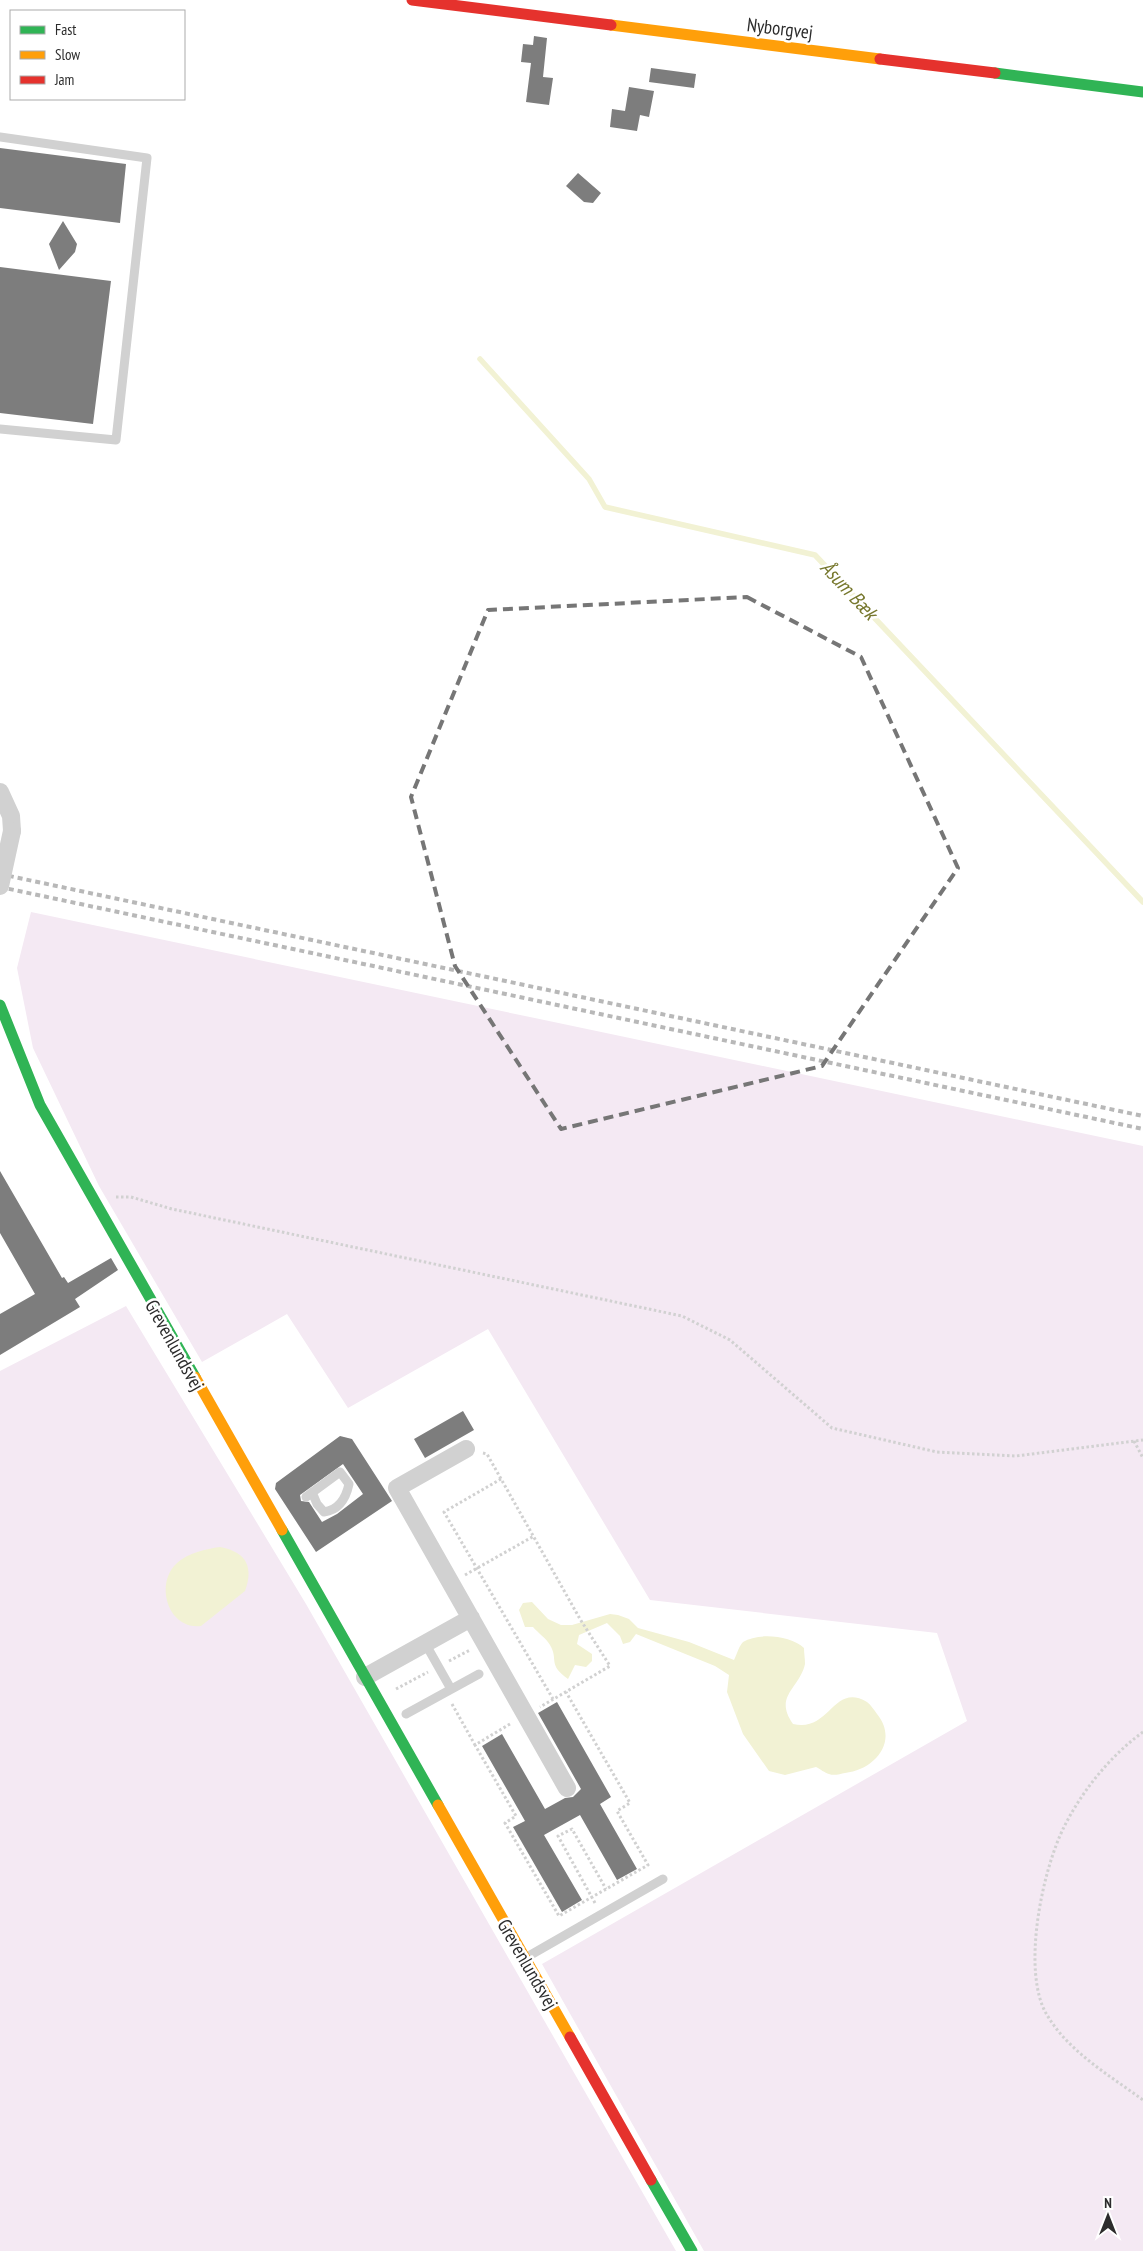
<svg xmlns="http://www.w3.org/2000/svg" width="1143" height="2251" viewBox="0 0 1143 2251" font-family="'PT Sans Narrow',sans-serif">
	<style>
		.green { fill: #f4e9f3 }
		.water { fill: #f2f2d4 }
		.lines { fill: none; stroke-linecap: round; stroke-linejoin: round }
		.stream { stroke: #f2f2d4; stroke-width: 5.5 }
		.building { fill: #7d7d7d; fill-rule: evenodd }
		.path { stroke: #d1d1d1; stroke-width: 3; stroke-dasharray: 2.5 2.5; stroke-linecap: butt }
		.lane { stroke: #d1d1d1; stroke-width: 9 }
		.street { stroke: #d1d1d1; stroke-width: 18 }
		.fast { stroke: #30b455; stroke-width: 11 }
		.slow { stroke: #ff9f0a; stroke-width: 11 }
		.jam { stroke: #e5322d; stroke-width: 11 }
		.rail { stroke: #b8b8b8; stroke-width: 4; stroke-dasharray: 5 4; stroke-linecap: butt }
		.street-bridge { stroke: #d1d1d1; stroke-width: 18 }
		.marked { fill: none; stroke: #767676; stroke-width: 4; stroke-dasharray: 10 6; stroke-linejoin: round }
		.labels { text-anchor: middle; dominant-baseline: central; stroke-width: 5; stroke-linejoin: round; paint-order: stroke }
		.street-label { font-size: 19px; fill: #2c2c2c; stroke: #fff }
		.water-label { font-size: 20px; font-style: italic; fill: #77782e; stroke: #fff }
	</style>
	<rect width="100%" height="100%" fill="#fff"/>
	<path class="green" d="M 31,912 L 1143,1146 L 1143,2251 L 704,2251 L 542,1964 L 967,1721 L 937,1633 L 650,1600 L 488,1329 L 348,1408 L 287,1314 L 202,1362 L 99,1186 L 33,1048 L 17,968 Z
		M 126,1306 L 306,1604 L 676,2251 L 0,2251 L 0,1371 Z"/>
	<path class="water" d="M 220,1547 C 246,1552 254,1566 245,1591 L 201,1626 C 168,1630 154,1584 177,1563 C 188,1553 206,1549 220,1547 Z
		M 532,1602 L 548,1619 L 561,1625 L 572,1625 L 610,1614 L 618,1615 L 629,1619 L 638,1628 L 689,1642 L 734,1660 C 737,1654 739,1646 743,1642 C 759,1632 791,1636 804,1648 C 804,1653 805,1659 805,1664 C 800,1688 773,1696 793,1724 C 830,1733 833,1682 867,1702 C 871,1705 874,1710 877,1714 C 899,1741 875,1770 845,1773 C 840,1774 834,1776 829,1774 C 825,1773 820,1769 816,1767 L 785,1775 L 769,1771 L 743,1734 L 727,1692 L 729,1675 L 715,1666 L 636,1634 L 630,1642 L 623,1644 L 620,1636 L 607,1623 L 579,1635 L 577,1644 L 592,1654 L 592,1661 L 586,1667 L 575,1665 L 568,1679 C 547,1664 559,1660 550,1645 C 546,1638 538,1633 533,1627 L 525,1627 L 519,1610 L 523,1603 Z"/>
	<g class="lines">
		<path class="stream" d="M 480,359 L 589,479 L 605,507 L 815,555 L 1143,902"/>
	</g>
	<path class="building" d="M 534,36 L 547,38 L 543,77 L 553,78 L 549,105 L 526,102 L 531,63 L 521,62 L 523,44 L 533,45 Z
		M 651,68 L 696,74 L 694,88 L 649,82 Z
		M 629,87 L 654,91 L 649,117 L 640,115 L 637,131 L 610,127 L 612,109 L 625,111 Z
		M 0,148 L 126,164 L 120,223 L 0,208 Z
		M 578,173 L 601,193 L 593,203 L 584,202 L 566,186 Z
		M 63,221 L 77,244 L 75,252 L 59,270 L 49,244 Z
		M 0,267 L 111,281 L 93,424 L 0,413 Z
		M 0,1171 L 62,1278 L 64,1277 L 68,1283 L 111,1258 L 118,1270 L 75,1299 L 80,1307 L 0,1355 L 0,1314 L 35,1294 L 0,1233 Z
		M 463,1411 L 474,1430 L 425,1458 L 414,1439 Z
		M 340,1436 L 352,1439 L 392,1501 L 316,1552 L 275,1489 L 276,1483 ZM 343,1464 L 363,1494 L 337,1514 L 322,1522 L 309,1502 L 301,1501 L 300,1495 Z
		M 557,1702 L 611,1797 L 600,1804 L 637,1869 L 617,1880 L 580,1815 L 544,1835 L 582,1900 L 562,1912 L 513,1827 L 525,1821 L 482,1746 L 502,1734 L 545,1809 L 565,1798 L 573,1797 L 581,1789 L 538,1713 Z"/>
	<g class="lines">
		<path class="path" d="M 116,1197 L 131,1197 L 172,1209 L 682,1316 L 730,1340 L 832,1428 L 937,1452 L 1016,1456 L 1143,1440
			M 1134,1441 L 1143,1458
			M 483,1453 L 487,1454 L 580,1619 L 610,1666 L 540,1707
			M 501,1479 L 444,1512 L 553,1699
			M 465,1575 L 534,1536
			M 449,1661 L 470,1650
			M 396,1689 L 428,1672
			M 452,1704 L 475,1745
			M 510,1724 L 475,1745 L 516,1816 L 505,1823 L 559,1916 L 648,1865 L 617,1811 L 630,1803 L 566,1692
			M 1143,1732 C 1110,1756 1082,1791 1064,1827 C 1042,1871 1021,1972 1047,2015 C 1069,2052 1109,2075 1143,2100
			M 595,1903 L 558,1836 L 572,1829 L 606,1889"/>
		<path class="lane" d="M 0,137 L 147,158 L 116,440 L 0,429
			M 306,1497 L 340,1472 L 349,1484 C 346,1498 339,1510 324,1512 L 317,1504 L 312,1492
			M 425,1643 L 451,1689
			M 406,1714 L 479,1674
			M 527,1957 L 663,1879"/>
		<path class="street" d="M 0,792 L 11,816 L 12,831
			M 466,1449 L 397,1488 L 567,1788
			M 365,1677 L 471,1618"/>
		<path class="fast" d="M 995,73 L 1143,92
			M 0,1005 L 40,1105 L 195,1377
			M 282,1530 L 438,1805
			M 651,2180 L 692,2251"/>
		<path class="slow" d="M 611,25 L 880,59
			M 195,1377 L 282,1530
			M 438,1805 L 570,2037"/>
		<path class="jam" d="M 412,0 L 611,25
			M 880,59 L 995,73
			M 570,2037 L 651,2180"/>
		<path class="rail" d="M 0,874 L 1143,1116
			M 0,887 L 1143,1129"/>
		<path class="street-bridge" d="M 0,886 L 12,831"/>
	</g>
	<path class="marked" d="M 747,597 L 861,657 L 958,868 L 822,1066 L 561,1129 L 455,966 L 411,797 L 488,610 Z"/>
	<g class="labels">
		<g class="street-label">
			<text transform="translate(780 28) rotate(7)">Nyborgvej</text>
			<text transform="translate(175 1345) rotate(61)">Grevenlundsvej</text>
			<text transform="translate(528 1964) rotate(60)">Grevenlundsvej</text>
		</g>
		<g class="water-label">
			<text transform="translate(849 590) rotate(47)">Åsum Bæk</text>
		</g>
	</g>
	<rect x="10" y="10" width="175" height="90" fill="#ffffff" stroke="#ababab"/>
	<rect x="20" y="26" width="25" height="8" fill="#30b455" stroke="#ababab"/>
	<text x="55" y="35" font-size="15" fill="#2c2c2c">Fast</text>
	<rect x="20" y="51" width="25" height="8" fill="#ff9f0a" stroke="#ababab"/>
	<text x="55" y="60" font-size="15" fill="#2c2c2c">Slow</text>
	<rect x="20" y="76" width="25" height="8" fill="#e5322d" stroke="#ababab"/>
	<text x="55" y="85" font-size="15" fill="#2c2c2c">Jam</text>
	<g transform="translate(1108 2216)" stroke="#ffffff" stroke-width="4" paint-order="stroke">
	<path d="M0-4L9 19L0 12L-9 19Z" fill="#2c2c2c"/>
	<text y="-8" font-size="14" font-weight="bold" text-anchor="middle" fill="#2c2c2c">N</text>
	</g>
</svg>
